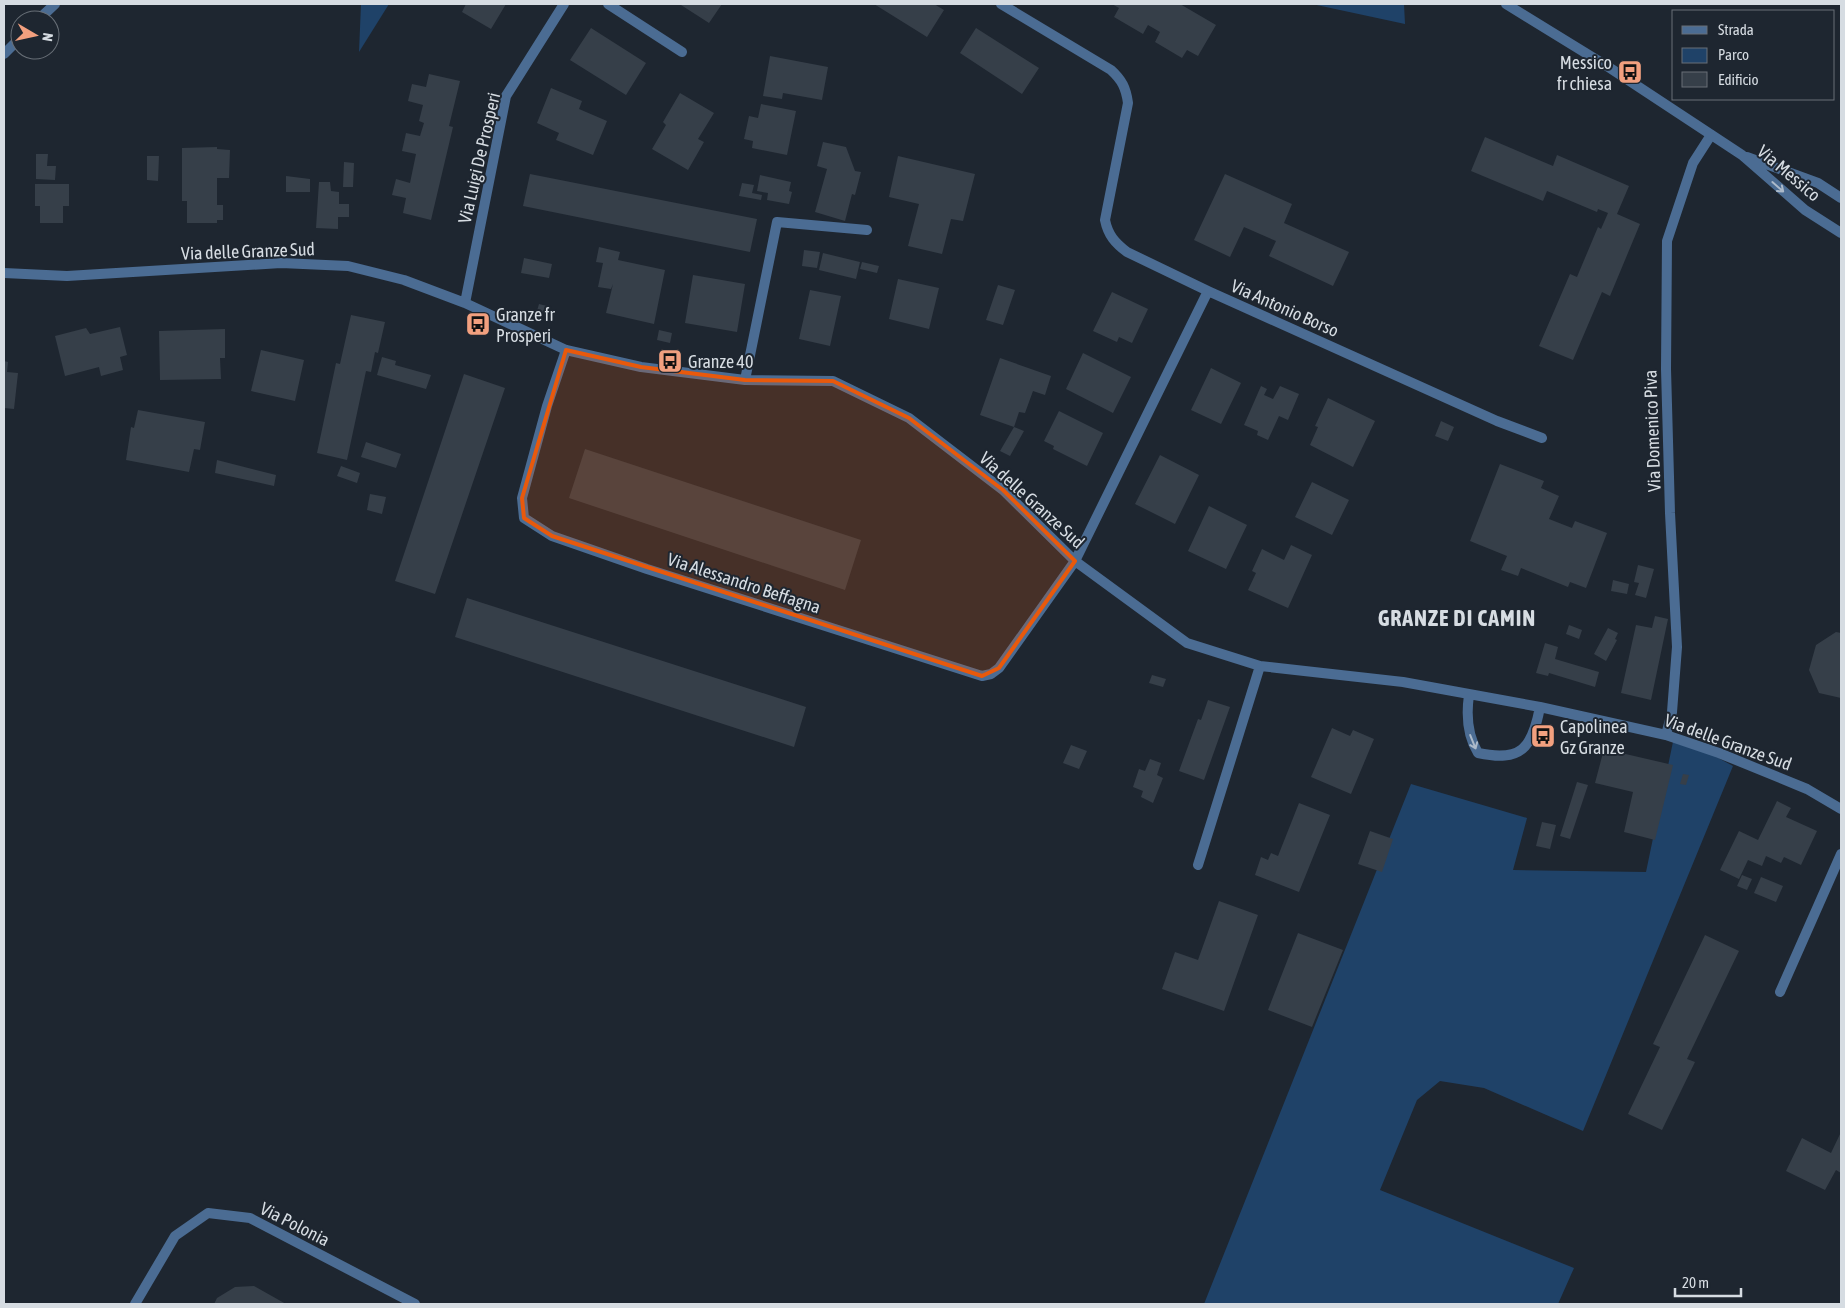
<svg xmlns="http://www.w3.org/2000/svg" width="1845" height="1308" viewBox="0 0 1845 1308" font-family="'Asap Condensed',sans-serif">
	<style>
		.green { fill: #1f4268 }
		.building { fill: #363f49 }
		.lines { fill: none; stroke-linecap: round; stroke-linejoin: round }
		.minor { stroke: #4b6c93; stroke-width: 10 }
		.tertiary { stroke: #4b6c93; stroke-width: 10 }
		.oneway { stroke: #acbaca }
		.marked { fill: #e8590c; fill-opacity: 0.2; stroke: #e8590c; stroke-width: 4; stroke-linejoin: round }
		.labels { text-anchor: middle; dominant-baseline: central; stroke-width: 4; stroke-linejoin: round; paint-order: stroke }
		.poi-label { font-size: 18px; fill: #d6dce2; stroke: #1e2630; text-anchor: start }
		.street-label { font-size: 18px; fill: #d6dce2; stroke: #1e2630 }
		.district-label { font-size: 22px; font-weight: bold; letter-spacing: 1px; fill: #d6dce2; stroke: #1e2630 }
	</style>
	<rect width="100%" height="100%" fill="#1e2630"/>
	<path class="green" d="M 361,4 L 389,4 L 359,52 Z
		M 1312,4 L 1404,4 L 1405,24 Z
		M 1674,737 L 1711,754 L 1733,766 L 1583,1131 L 1484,1088 L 1440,1081 L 1417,1100 L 1380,1190 L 1574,1268 L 1558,1304 L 1204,1304 L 1411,784 L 1527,818 L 1513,870 L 1646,872 Z"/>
	<path class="building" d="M 466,4 L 506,4 L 491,29 L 462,12 Z
		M 682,4 L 722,4 L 709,23 L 681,5 Z
		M 874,4 L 934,4 L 944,10 L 927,37 Z
		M 1112,4 L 1180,4 L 1216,25 L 1198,56 L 1187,50 L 1182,58 L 1155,42 L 1160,32 L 1148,25 L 1143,34 L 1114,17 L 1119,8 Z
		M 591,28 L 646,63 L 626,95 L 570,60 Z
		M 976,28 L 1039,68 L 1022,94 L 960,53 Z
		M 770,56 L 828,67 L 822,100 L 783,93 L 782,99 L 763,96 Z
		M 429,74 L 460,81 L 449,126 L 453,127 L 431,220 L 403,213 L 406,198 L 392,195 L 396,179 L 410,183 L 416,154 L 402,151 L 406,133 L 420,136 L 424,123 L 419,121 L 423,105 L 408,101 L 412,84 L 426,87 Z
		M 551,88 L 582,101 L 579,109 L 607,121 L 593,155 L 556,140 L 559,133 L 537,123 Z
		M 680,93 L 714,113 L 698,139 L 704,142 L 688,170 L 652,149 L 666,125 L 663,122 Z
		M 761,104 L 796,111 L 787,155 L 752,148 L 753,141 L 744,139 L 749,116 L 758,118 Z
		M 1485,137 L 1553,166 L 1557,155 L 1629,186 L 1617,214 L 1640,224 L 1610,296 L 1602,292 L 1573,360 L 1539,346 L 1570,274 L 1577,277 L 1598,227 L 1601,229 L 1608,213 L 1598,209 L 1597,212 L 1547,191 L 1543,201 L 1471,171 Z
		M 823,142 L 846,147 L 855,171 L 861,172 L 855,195 L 852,194 L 845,221 L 815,212 L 827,169 L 817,166 Z
		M 217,147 L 217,149 L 230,150 L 229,178 L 217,178 L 217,205 L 223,205 L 223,220 L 217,220 L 217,223 L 187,223 L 187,201 L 182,201 L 182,148 Z
		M 36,154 L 48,154 L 47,166 L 56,166 L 55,180 L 36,179 Z
		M 147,156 L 159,156 L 158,181 L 147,180 Z
		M 898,156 L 975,174 L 963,221 L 951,219 L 942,254 L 908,246 L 919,204 L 889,197 Z
		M 344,162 L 354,163 L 353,187 L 343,187 Z
		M 530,174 L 757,219 L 750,252 L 523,206 Z
		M 1225,174 L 1292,204 L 1284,223 L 1349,252 L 1333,286 L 1269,256 L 1276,241 L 1244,227 L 1230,257 L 1194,240 Z
		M 760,175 L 791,182 L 789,191 L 792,192 L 789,204 L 767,200 L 768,193 L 757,191 Z
		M 286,176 L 310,179 L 310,192 L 286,192 Z
		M 319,182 L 330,182 L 331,191 L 339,192 L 339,204 L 349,204 L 349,217 L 338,217 L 338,229 L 316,228 Z
		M 742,183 L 754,185 L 752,193 L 762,195 L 761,200 L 739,196 Z
		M 35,184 L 69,184 L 69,206 L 63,206 L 63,223 L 40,223 L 40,206 L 35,206 Z
		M 599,247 L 620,252 L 618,260 L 665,270 L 654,324 L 606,313 L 613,284 L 611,289 L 598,287 L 603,263 L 596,262 Z
		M 804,250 L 820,252 L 817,268 L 802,266 Z
		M 823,253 L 860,262 L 856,279 L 819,270 Z
		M 524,258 L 552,264 L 549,278 L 521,273 Z
		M 862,262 L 879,266 L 877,273 L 860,269 Z
		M 693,275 L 745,284 L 737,332 L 685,323 Z
		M 898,279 L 939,288 L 929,329 L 889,319 Z
		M 998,285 L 1015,290 L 1003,325 L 986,320 Z
		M 810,290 L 841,296 L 830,346 L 799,339 Z
		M 1112,292 L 1148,309 L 1132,343 L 1119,337 L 1117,342 L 1093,331 Z
		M 539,304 L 551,307 L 549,310 L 555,312 L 554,316 L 537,311 Z
		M 351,315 L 385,322 L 378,353 L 375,352 L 371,372 L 366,371 L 347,460 L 317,453 L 336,363 L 340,364 Z
		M 120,327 L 127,355 L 120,357 L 123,370 L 101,376 L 99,367 L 65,376 L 55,336 L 86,328 L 90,334 Z
		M 225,329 L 225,358 L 220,358 L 221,379 L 160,380 L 159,331 Z
		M 659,330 L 672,333 L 670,343 L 657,340 Z
		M 261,350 L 304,360 L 295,401 L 251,391 Z
		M 1083,353 L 1131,377 L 1113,413 L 1066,389 Z
		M 382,357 L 396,361 L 395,365 L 431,375 L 426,389 L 377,375 Z
		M 1000,358 L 1051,376 L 1045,395 L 1033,391 L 1025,413 L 1019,412 L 1014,427 L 980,415 Z
		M 4,361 L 8,362 L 7,372 L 18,373 L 14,409 L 4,408 Z
		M 1211,368 L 1241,383 L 1221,424 L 1191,410 Z
		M 464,374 L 505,388 L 435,594 L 395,581 Z
		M 1261,386 L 1267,389 L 1264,395 L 1273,399 L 1280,386 L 1299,394 L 1288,420 L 1279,416 L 1268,440 L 1257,435 L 1258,431 L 1244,425 Z
		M 1328,398 L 1375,421 L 1353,467 L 1310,445 L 1318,427 L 1315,426 Z
		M 138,410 L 205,422 L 200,450 L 194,449 L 189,472 L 126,460 L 131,427 L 134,428 Z
		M 1059,411 L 1103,433 L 1087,466 L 1053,449 L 1054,446 L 1044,441 Z
		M 1441,421 L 1454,427 L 1448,441 L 1435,436 Z
		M 1014,427 L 1024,431 L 1010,456 L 1000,451 Z
		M 366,442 L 401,454 L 396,468 L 361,457 Z
		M 585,449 L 861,540 L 845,590 L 569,498 Z
		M 1160,455 L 1199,475 L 1175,524 L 1135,504 Z
		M 217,460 L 276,475 L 274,486 L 215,473 Z
		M 1500,464 L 1544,481 L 1541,488 L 1559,496 L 1549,519 L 1572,528 L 1575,521 L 1607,533 L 1586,588 L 1570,582 L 1568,587 L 1521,568 L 1518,576 L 1501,570 L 1507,556 L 1470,541 Z
		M 341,466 L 360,473 L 357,483 L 337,476 Z
		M 1312,482 L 1349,500 L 1332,535 L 1295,517 Z
		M 370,494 L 386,497 L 382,514 L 367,510 Z
		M 1209,506 L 1247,525 L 1226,569 L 1188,551 Z
		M 1291,545 L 1312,555 L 1288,608 L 1248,590 L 1256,573 L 1252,571 L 1262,549 L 1284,560 Z
		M 1638,565 L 1654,569 L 1646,598 L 1635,595 L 1639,583 L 1634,582 Z
		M 1613,580 L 1629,584 L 1627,594 L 1611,591 Z
		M 467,598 L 806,707 L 794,747 L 455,637 Z
		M 1655,616 L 1668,619 L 1651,700 L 1621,693 L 1636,625 L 1652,628 Z
		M 1569,625 L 1582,630 L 1579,639 L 1566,634 Z
		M 1608,628 L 1618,633 L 1615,639 L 1617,640 L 1606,661 L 1594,654 Z
		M 1836,632 L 1841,633 L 1841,698 L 1819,693 L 1809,670 L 1816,645 Z
		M 1545,643 L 1558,647 L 1555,659 L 1599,672 L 1595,687 L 1549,673 L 1548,676 L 1536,673 Z
		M 1152,675 L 1166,679 L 1163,687 L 1149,683 Z
		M 1208,700 L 1230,707 L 1204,780 L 1179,771 L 1198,719 L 1201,720 Z
		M 1332,728 L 1350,736 L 1353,730 L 1374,739 L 1351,794 L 1311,777 Z
		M 1071,745 L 1087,751 L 1079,769 L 1063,763 Z
		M 1604,749 L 1673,765 L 1655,840 L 1624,832 L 1633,792 L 1595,783 Z
		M 1150,759 L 1161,763 L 1157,775 L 1163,778 L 1153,803 L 1141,797 L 1143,791 L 1133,787 L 1139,769 L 1145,771 Z
		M 1683,774 L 1689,775 L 1686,785 L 1680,784 Z
		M 1577,782 L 1588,785 L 1570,839 L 1560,836 Z
		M 1777,801 L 1791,808 L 1786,817 L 1817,831 L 1801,865 L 1784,857 L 1781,863 L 1766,856 L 1762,866 L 1748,860 L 1739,879 L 1720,870 L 1739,831 L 1758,840 Z
		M 1299,803 L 1330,815 L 1299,892 L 1255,875 L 1261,857 L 1268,860 L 1271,853 L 1278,856 Z
		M 1542,822 L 1556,825 L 1550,849 L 1536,846 Z
		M 1370,831 L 1393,839 L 1382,872 L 1358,864 Z
		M 1742,875 L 1752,879 L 1747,890 L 1737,886 Z
		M 1761,877 L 1783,886 L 1776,902 L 1754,893 Z
		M 1219,901 L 1258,915 L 1224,1011 L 1162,989 L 1175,952 L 1198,960 Z
		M 1298,933 L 1343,950 L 1312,1027 L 1268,1010 Z
		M 1705,935 L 1739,951 L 1687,1059 L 1695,1062 L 1662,1130 L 1628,1114 L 1660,1047 L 1653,1044 Z
		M 1841,1132 L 1841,1173 L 1836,1170 L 1825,1190 L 1786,1171 L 1802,1138 L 1831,1153 Z
		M 254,1286 L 286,1304 L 214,1304 L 217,1298 L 235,1287 Z"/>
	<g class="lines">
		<path class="minor" d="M 608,4 L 682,52
			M 1001,4 L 1111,70 C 1122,80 1126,88 1128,103 L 1105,220 C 1108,235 1115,243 1127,252 L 1208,291
			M 4,273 L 67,276 L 281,263 L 348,266 L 404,280 L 465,303 L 566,350 L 641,367 L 745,380 L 833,381 L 909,418 L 1003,490 L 1075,561 L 1187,643 L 1260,666 L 1403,682 L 1540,707 L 1666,735 L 1719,753 L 1807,789 L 1841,809
			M 465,303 L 506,96 L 564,4
			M 566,350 L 547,406 L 522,498 L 524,518 L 552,536 L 647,569 L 982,676 L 991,674 L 999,668 L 1075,561 L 1208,291 L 1497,421 L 1542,438
			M 745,380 L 777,222 L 867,230
			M 1469,695 C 1466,716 1467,735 1478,753 C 1521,762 1532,749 1540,707
			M 1666,735 L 1672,712 L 1677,647 L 1670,513 L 1666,369 L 1667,241 L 1693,163 L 1711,135
			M 1198,865 L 1260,666
			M 1780,992 L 1841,854
			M 135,1304 L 175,1236 L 208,1213 L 250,1218 L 415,1304"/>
		<path class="tertiary" d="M 1506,4 L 1610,68 L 1742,155 L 1805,210 L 1841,233
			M 38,20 L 55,4
			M 4,54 L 20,38
			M 1747,157 L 1818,183 L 1841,198"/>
	</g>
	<defs><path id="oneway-shaft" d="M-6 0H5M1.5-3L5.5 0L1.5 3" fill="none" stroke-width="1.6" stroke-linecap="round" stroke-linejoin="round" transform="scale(1.25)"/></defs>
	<g class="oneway">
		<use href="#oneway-shaft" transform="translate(1778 187) rotate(41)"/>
		<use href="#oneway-shaft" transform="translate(1473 742) rotate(68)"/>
	</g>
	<path class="marked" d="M 566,350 L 641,367 L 745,380 L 833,381 L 909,418 L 1003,490 L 1075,561 L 999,668 L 982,676 L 552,536 L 524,518 L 522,498 Z"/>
	<defs>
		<symbol id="bus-square" viewBox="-11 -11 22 22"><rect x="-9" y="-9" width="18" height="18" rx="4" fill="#f2a07f" stroke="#1e2630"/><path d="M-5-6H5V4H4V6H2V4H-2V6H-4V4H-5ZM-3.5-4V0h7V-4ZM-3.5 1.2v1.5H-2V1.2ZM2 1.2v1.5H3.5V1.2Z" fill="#111"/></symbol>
	</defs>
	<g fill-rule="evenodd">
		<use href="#bus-square" x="1616" y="58" width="28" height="28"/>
		<use href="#bus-square" x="464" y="310" width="28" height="28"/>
		<use href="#bus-square" x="656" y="347" width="28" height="28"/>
		<use href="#bus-square" x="1529" y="722" width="28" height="28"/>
	</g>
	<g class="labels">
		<g class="poi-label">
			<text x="1612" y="62" text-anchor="end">Messico<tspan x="1612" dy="21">fr chiesa</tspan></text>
			<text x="496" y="314">Granze fr<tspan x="496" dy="21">Prosperi</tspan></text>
			<text x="688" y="361">Granze 40</text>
			<text x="1560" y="726">Capolinea<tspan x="1560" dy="21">Gz Granze</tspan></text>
		</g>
		<g class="street-label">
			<text transform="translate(479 158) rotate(-77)">Via Luigi De Prosperi</text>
			<text transform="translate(1789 173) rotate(40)">Via Messico</text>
			<text transform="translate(248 251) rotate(-2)">Via delle Granze Sud</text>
			<text transform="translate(1285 308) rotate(24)">Via Antonio Borso</text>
			<text transform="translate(1652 431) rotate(-92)">Via Domenico Piva</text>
			<text transform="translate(1032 500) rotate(42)">Via delle Granze Sud</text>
			<text transform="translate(744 583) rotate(18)">Via Alessandro Beffagna</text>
			<text transform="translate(1728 742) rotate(20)">Via delle Granze Sud</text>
			<text transform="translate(295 1224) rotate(27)">Via Polonia</text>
		</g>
		<g class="district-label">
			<text x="1457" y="618">GRANZE DI CAMIN</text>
		</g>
	</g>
	<rect width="1845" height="1308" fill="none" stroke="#d6dce2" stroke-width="10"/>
	<rect x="1672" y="10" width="162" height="90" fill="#1e2630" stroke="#686f77"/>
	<rect x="1682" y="26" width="25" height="8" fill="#4b6c93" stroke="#686f77"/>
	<text x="1718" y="35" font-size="15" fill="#d6dce2">Strada</text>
	<rect x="1682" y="48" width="25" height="15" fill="#1f4268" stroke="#686f77"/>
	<text x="1718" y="60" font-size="15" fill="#d6dce2">Parco</text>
	<rect x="1682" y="72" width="25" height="15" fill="#363f49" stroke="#686f77"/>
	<text x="1718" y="85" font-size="15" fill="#d6dce2">Edificio</text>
	<g transform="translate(35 35) rotate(99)"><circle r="24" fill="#1e2630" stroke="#686f77"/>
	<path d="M0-4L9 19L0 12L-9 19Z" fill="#f2a07f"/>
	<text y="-8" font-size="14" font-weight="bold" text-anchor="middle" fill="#d6dce2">N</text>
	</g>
	<path d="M1675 1288v8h66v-8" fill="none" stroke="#d6dce2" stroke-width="2.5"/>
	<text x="1682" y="1288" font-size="15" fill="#d6dce2" stroke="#1e2630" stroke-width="4" paint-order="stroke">20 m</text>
</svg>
